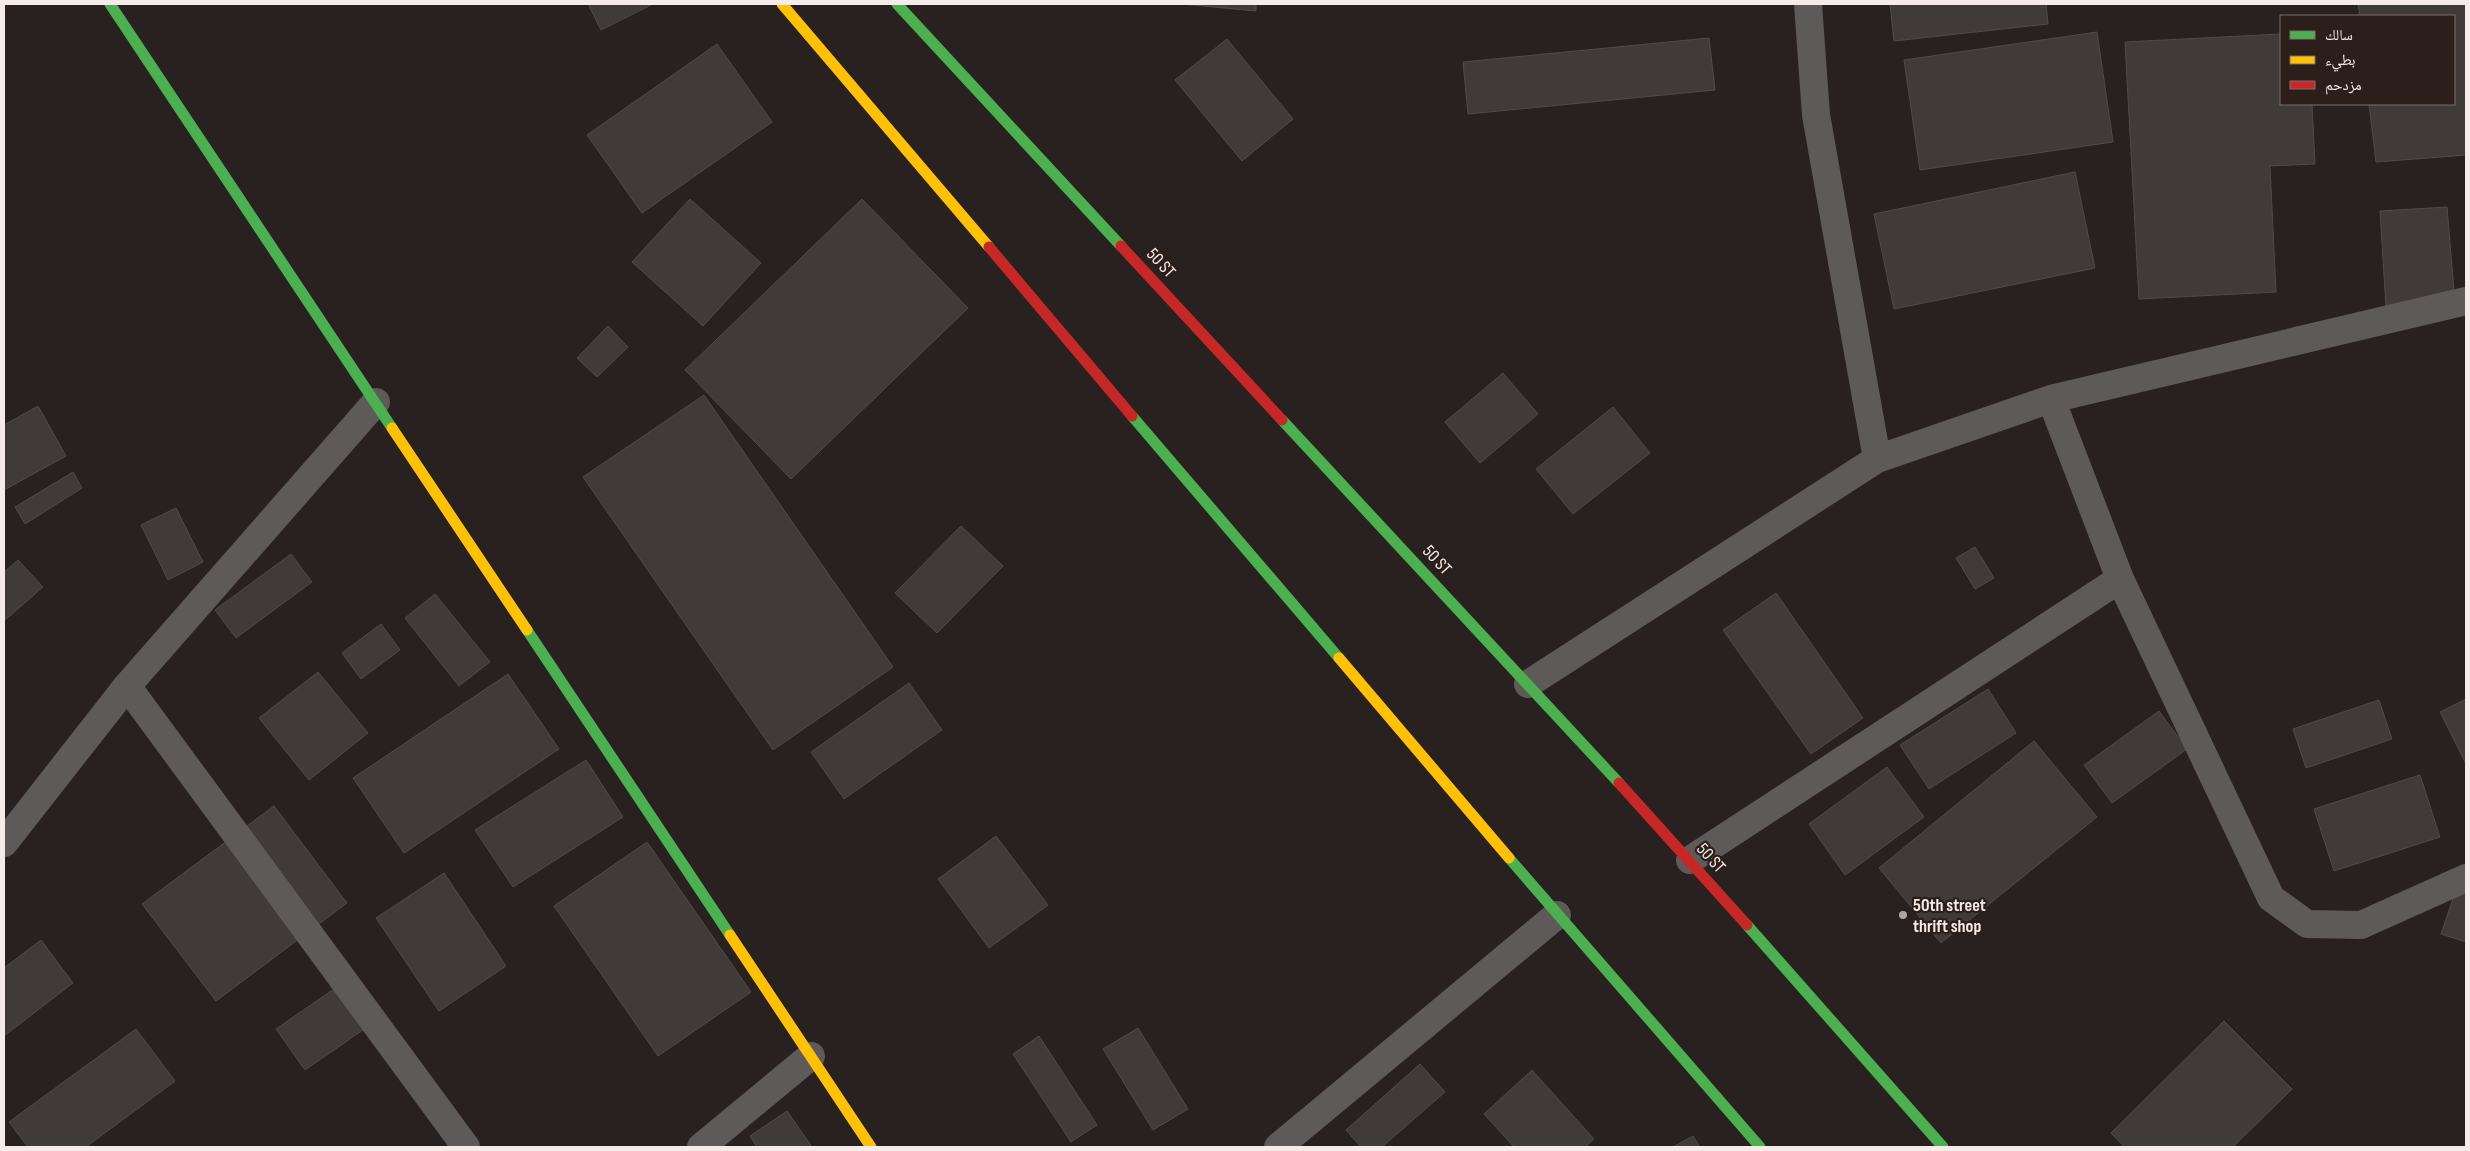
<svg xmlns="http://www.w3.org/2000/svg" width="2470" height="1151" viewBox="0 0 2470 1151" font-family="'Sofia Sans Condensed','Noto Naskh Arabic',sans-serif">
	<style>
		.building { fill: #403b38; stroke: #514b48 }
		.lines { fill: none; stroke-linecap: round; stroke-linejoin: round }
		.street { stroke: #5e5a5a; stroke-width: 28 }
		.fast { stroke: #4caf50; stroke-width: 11 }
		.slow { stroke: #ffc107; stroke-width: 11 }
		.jam { stroke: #c62828; stroke-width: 11 }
		.poi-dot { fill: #ada5a2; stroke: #2c1f1b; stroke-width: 2 }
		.labels { text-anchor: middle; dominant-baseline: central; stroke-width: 4.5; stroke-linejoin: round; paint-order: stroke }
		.street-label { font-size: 18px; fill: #f5ece9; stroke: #2c1f1b }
		.poi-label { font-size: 18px; font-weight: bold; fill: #f5ece9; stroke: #2c1f1b; text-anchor: start }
	</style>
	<rect width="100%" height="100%" fill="#28211f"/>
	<path class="building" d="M 588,4 L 653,4 L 601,30 Z
		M 1182,4 L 1256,4 L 1256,11 Z
		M 1890,4 L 2046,4 L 2048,24 L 1894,41 Z
		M 2358,4 L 2466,4 L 2466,155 L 2376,162 L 2369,104 L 2454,104 L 2454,16 L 2360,16 Z
		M 2097,32 L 2113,142 L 1920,170 L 1904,60 Z
		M 2281,34 L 2281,104 L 2312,104 L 2315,164 L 2270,166 L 2276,292 L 2139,299 L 2125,42 Z
		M 1709,38 L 1715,90 L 1468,114 L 1463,62 Z
		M 1227,39 L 1293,119 L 1242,161 L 1175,80 Z
		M 717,44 L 772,122 L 642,213 L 587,135 Z
		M 2075,172 L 2095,268 L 1894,309 L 1874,214 Z
		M 690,199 L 761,263 L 703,326 L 632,262 Z
		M 862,199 L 968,308 L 791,479 L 685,370 Z
		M 2447,207 L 2454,291 L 2386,307 L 2380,211 Z
		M 608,326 L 628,347 L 597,377 L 577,358 Z
		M 1503,373 L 1538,414 L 1480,463 L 1445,422 Z
		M 704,395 L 893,667 L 773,750 L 583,477 Z
		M 38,406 L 66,456 L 4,490 L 4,425 Z
		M 1613,407 L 1650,453 L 1573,514 L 1536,469 Z
		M 73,472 L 82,488 L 25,524 L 15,507 Z
		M 176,508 L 203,562 L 168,580 L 141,525 Z
		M 961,526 L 1003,566 L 937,633 L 895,593 Z
		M 1975,547 L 1994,578 L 1975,589 L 1956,558 Z
		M 291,554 L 312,582 L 236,638 L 215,610 Z
		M 18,560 L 43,587 L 4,621 L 4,572 Z
		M 1776,593 L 1863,718 L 1811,754 L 1723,630 Z
		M 435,594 L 490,662 L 459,686 L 405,618 Z
		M 381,624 L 400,650 L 361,679 L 342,653 Z
		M 318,672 L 368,733 L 309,780 L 259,718 Z
		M 508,674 L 559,749 L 404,853 L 353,778 Z
		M 909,683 L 942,730 L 844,799 L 811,752 Z
		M 1988,689 L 2016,733 L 1929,789 L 1900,745 Z
		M 2466,699 L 2466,764 L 2440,712 Z
		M 2379,700 L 2392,739 L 2306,768 L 2293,729 Z
		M 2159,711 L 2187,749 L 2112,803 L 2084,765 Z
		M 2034,741 L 2097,817 L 1941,943 L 1879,868 Z
		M 586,760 L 623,817 L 513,887 L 475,830 Z
		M 1887,767 L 1924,817 L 1845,875 L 1809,824 Z
		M 2420,775 L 2440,837 L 2334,871 L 2314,809 Z
		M 274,806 L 347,903 L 216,1001 L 142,904 Z
		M 996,836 L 1048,905 L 989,948 L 938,879 Z
		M 647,842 L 751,992 L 658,1056 L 554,906 Z
		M 444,873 L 506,966 L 439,1011 L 376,918 Z
		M 2456,890 L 2466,893 L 2466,942 L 2441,934 Z
		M 41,940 L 73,983 L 4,1036 L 4,968 Z
		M 347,980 L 376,1021 L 305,1070 L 276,1029 Z
		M 2224,1021 L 2292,1089 L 2233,1147 L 2125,1147 L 2111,1133 Z
		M 1138,1028 L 1188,1109 L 1153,1130 L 1103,1049 Z
		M 136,1029 L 175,1081 L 86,1147 L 28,1147 L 9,1122 Z
		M 1039,1036 L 1097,1125 L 1071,1142 L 1013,1054 Z
		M 1420,1064 L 1445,1092 L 1382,1147 L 1361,1147 L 1346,1130 Z
		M 1532,1070 L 1594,1139 L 1585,1147 L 1514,1147 L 1484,1114 Z
		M 787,1111 L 812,1147 L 757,1147 L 750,1136 Z
		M 1693,1136 L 1700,1147 L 1673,1147 Z"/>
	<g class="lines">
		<path class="street" d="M 1808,4 L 1816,115 L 1877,459
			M 2051,399 L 2120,579 L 2271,898 L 2307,924 L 2361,925 L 2466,878
			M 1528,684 L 1877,459 L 2051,399 L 2466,301
			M 127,686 L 466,1147
			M 4,843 L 127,686 L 376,402
			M 1690,860 L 2120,579
			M 701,1147 L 811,1056
			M 1278,1147 L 1557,915"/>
		<path class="fast" d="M 110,4 L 392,428
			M 897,4 L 1121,246
			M 1132,416 L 1339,658
			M 1282,420 L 1619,783
			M 527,630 L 730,935
			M 1509,858 L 1760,1147
			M 1747,925 L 1943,1147"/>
		<path class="slow" d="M 782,4 L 989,247
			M 392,428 L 527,630
			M 1339,658 L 1509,858
			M 730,935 L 871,1147"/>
		<path class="jam" d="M 1121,246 L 1282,420
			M 989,247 L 1132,416
			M 1619,783 L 1747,925"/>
	</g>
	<circle class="poi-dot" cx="1903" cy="915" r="5"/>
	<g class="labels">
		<g class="street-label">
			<text transform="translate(1161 263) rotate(47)">50 ST</text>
			<text transform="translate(1437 560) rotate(47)">50 ST</text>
			<text transform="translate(1711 858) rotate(48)">50 ST</text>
		</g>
		<g class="poi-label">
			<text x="1913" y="905">50th street<tspan x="1913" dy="21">thrift shop</tspan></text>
		</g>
	</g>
	<rect width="2470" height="1151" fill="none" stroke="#f5ece9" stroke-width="10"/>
	<rect x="2280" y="15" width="175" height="90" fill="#2c1f1b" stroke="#7c716d"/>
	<rect x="2290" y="31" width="25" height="8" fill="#4caf50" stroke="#7c716d"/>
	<text x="2325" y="40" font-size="15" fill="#f5ece9">سالك</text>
	<rect x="2290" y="56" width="25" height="8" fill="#ffc107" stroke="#7c716d"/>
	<text x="2325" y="65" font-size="15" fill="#f5ece9">بطيء</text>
	<rect x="2290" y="81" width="25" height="8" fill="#c62828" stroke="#7c716d"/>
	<text x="2325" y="90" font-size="15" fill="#f5ece9">مزدحم</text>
</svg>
